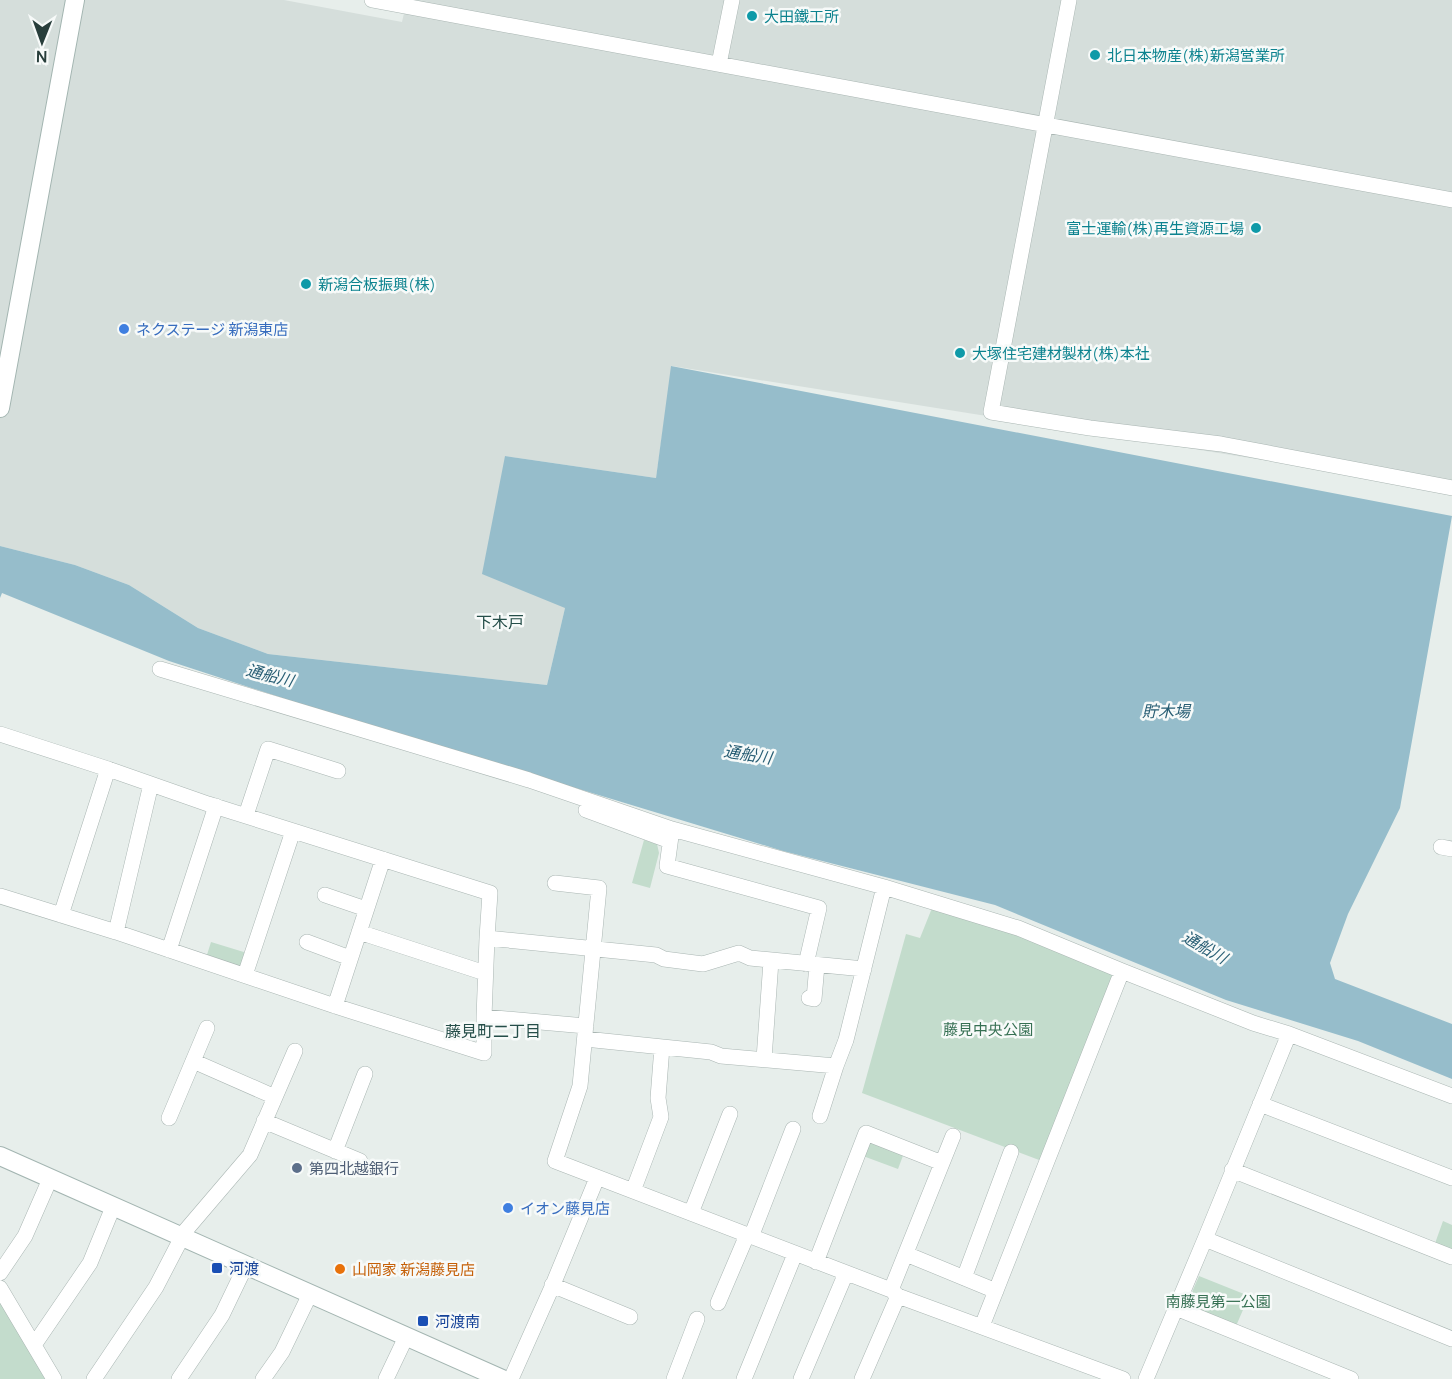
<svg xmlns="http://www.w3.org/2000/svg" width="1452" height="1379" viewBox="0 0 1452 1379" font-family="Manrope,'Noto Sans JP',sans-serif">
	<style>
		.built { fill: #d5dedb }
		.green { fill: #c3dccc }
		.water { fill: #96bdcb }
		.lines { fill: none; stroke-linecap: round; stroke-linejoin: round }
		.street-casing { stroke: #aab6b3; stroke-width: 16 }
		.secondary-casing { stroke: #a3b5b1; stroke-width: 20 }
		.street { stroke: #fff; stroke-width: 15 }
		.secondary { stroke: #fff; stroke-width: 18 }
		.culture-dot { fill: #0f9aa8; stroke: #f7faf9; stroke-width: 2 }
		.shop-dot { fill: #3f7fe0; stroke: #f7faf9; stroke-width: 2 }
		.service-dot { fill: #5c6f8a; stroke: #f7faf9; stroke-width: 2 }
		.transit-dot { fill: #1a4fb4; stroke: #f7faf9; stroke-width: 2 }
		.food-dot { fill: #e8710a; stroke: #f7faf9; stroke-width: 2 }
		.labels { text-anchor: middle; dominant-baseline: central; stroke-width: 5; stroke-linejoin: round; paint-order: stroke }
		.culture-label { font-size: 15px; fill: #0d838f; stroke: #f7faf9; text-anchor: start }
		.shop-label { font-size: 15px; fill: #366cbe; stroke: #f7faf9; text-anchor: start }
		.park-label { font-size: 15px; fill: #367053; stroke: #f7faf9 }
		.service-label { font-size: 15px; fill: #4e5e75; stroke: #f7faf9; text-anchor: start }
		.transit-label { font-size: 15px; fill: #164399; stroke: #f7faf9; text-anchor: start }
		.food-label { font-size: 15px; fill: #c56008; stroke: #f7faf9; text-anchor: start }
		.neighbourhood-label { font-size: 16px; fill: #254e49; stroke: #f7faf9 }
		.water-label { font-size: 16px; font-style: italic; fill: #285e74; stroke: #f7faf9 }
	</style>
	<rect width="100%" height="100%" fill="#e7eeeb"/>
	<path class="built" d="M 0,0 L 284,0 L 402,22 L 407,0 L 1452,0 L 1452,490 L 672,366 L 656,478 L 505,456 L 565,608 L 547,685 L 268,654 L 198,628 L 129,585 L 75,565 L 0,546 Z"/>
	<path class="green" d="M 644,840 L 657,844 L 659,853 L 650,888 L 632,883 Z
		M 934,903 L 1122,971 L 1047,1163 L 862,1093 L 906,934 L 920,938 Z
		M 211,942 L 247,953 L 242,969 L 206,958 Z
		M 869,1140 L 904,1153 L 898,1169 L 863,1156 Z
		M 1443,1221 L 1452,1225 L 1452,1257 L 1433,1249 Z
		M 1199,1276 L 1249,1296 L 1236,1326 L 1186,1306 Z
		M 0,1297 L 49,1379 L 0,1379 Z"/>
	<path class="water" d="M 671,366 L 1452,516 L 1400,808 L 1348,914 L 1330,963 L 1335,979 L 1452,1024 L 1452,1079 L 1358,1041 L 1226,1000 L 995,905 L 783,851 L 316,709 L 169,661 L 2,593 L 0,598 L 0,546 L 75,565 L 129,585 L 198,628 L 268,654 L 547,685 L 565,608 L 482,574 L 505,456 L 656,478 Z"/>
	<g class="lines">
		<defs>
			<path id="street" d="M 372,0 L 1452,200
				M 1069,0 L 991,412 L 1090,428 L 1221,444 L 1452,488
				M 719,64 L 732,0
				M 160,669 L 529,780 L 672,829 L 884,887 L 1018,928 L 1122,971 L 1253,1023 L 1289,1034 L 1452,1096
				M 0,734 L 108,769 L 208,804 L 490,893 L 487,938 L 656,955 L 664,959 L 703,964 L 739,953 L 750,958 L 864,969
				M 586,810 L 670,841
				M 246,815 L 268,749 L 338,771
				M 672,829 L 667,866 L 819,908 L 806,964
				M 1441,847 L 1452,849
				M 555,883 L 599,888 L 580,1086 L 555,1161 L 891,1290 L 898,1296 L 1123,1379
				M 325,895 L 366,909
				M 0,896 L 116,932 L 335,1006 L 484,1053 L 484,1017 L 586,1026
				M 61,915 L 108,769
				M 116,932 L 151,784
				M 359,932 L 485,973
				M 307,942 L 350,958
				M 169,950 L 216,806
				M 245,975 L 293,831
				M 809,998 L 814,999 L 817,965
				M 335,1006 L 383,859
				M 484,1017 L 487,938
				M 585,1039 L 711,1052 L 721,1056 L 836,1066 L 846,1040 L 884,887
				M 764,1059 L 771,961
				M 193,1061 L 275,1097
				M 1260,1104 L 1452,1178
				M 820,1116 L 836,1066
				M 169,1118 L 207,1028
				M 264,1121 L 360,1161
				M 335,1151 L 365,1074
				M 1232,1170 L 1452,1257
				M 633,1191 L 661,1117 L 658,1098 L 662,1047
				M 691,1213 L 730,1114
				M 180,1237 L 250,1155 L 295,1051
				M 751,1237 L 793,1129
				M 1205,1239 L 1452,1339
				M 906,1254 L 996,1291
				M 816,1262 L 866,1133 L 942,1163
				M 0,1273 L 25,1236 L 50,1179
				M 964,1278 L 1011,1152
				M 552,1285 L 630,1317
				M 0,1288 L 54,1379
				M 891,1290 L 953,1136
				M 718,1303 L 747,1235
				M 1176,1308 L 1351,1379
				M 982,1326 L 1122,971
				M 34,1345 L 90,1263 L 113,1207
				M 94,1379 L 156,1287 L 182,1237
				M 179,1379 L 222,1315 L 246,1265
				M 263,1379 L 282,1352 L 310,1294
				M 386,1379 L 406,1337
				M 511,1379 L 552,1287 L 597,1178
				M 674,1379 L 697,1319
				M 744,1379 L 795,1254
				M 801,1379 L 846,1273
				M 862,1379 L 898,1296
				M 1146,1379 L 1205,1239 L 1289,1034"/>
			<path id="secondary" d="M 0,408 L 75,0
				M 0,1156 L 502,1379"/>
		</defs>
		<use href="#street" class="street-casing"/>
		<use href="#secondary" class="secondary-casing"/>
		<use href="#street" class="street"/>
		<use href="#secondary" class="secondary"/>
	</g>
	<g class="culture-dot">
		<circle cx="752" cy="16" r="6"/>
		<circle cx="1095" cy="55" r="6"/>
		<circle cx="1256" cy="228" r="6"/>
		<circle cx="306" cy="284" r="6"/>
		<circle cx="960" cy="353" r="6"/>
	</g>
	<g class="shop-dot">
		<circle cx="124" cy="329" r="6"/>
		<circle cx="508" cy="1208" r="6"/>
	</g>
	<circle class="service-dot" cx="297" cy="1168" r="6"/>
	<g class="transit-dot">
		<rect x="211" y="1262" width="12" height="12" rx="3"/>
		<rect x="417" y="1315" width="12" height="12" rx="3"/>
	</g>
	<circle class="food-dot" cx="340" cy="1269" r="6"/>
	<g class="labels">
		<g class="culture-label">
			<text x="764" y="16">大田鐵工所</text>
			<text x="1107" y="55">北日本物産(株)新潟営業所</text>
			<text x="1244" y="228" text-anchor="end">富士運輸(株)再生資源工場</text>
			<text x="318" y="284">新潟合板振興(株)</text>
			<text x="972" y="353">大塚住宅建材製材(株)本社</text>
		</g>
		<g class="shop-label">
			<text x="136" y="329">ネクステージ 新潟東店</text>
			<text x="520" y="1208">イオン藤見店</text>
		</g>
		<g class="park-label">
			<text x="988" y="1029">藤見中央公園</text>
			<text x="1218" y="1301">南藤見第一公園</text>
		</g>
		<g class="service-label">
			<text x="309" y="1168">第四北越銀行</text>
		</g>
		<g class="transit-label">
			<text x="229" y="1268">河渡</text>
			<text x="435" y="1321">河渡南</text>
		</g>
		<g class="food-label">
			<text x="352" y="1269">山岡家 新潟藤見店</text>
		</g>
		<g class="neighbourhood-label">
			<text x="500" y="622">下木戸</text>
			<text x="493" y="1031">藤見町二丁目</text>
		</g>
		<g class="water-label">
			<text transform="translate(270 675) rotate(14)">通船川</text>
			<text x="1166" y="711">貯木場</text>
			<text transform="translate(748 754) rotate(9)">通船川</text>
			<text transform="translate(1205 947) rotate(30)">通船川</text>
		</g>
	</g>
	<g transform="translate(42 42) rotate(181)" stroke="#f7faf9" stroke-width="4.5" paint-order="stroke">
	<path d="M0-4.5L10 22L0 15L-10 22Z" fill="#283e3b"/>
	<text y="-9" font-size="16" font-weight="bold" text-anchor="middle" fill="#283e3b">N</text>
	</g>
</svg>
